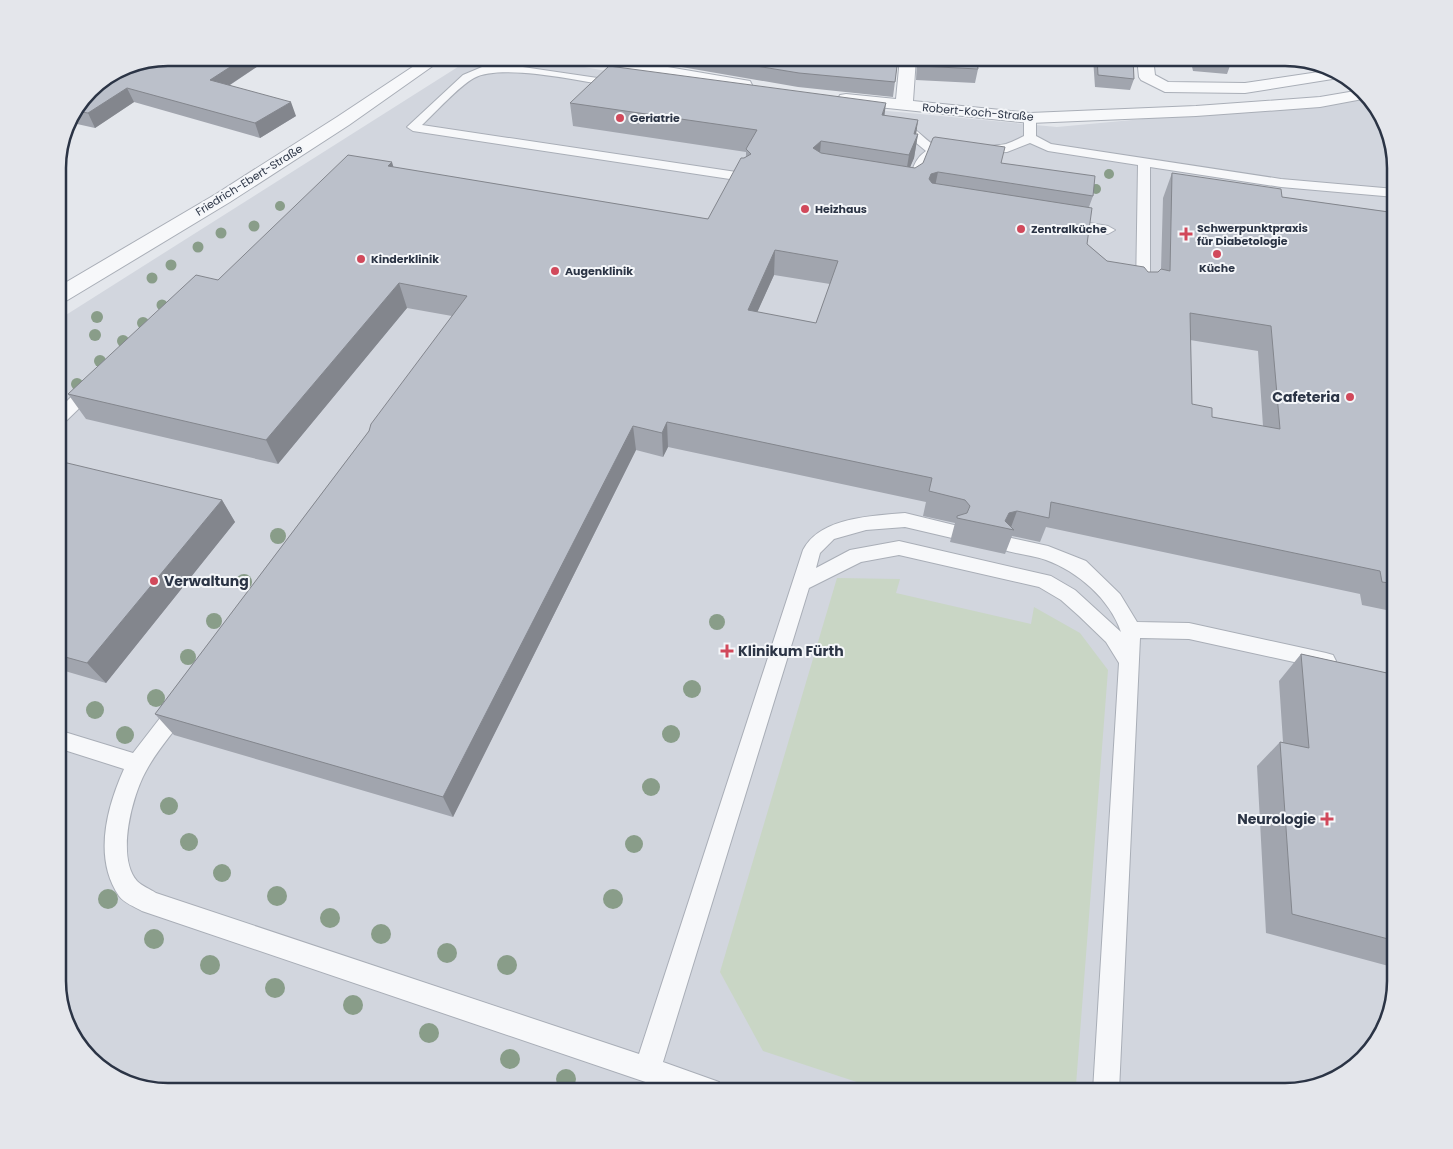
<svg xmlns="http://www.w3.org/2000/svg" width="1453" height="1149" viewBox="0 0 1453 1149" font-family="Poppins,sans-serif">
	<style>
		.built { fill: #d2d6de }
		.green { fill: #c9d6c5 }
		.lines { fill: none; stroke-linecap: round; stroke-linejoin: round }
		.service-casing { stroke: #a9aeb7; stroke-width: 2 }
		.minor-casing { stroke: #a9aeb7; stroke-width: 2 }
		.tertiary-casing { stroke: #a9aeb7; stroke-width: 2 }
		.service { fill: #f7f8fa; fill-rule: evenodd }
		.minor { fill: #f7f8fa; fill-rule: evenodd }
		.tertiary { fill: #f7f8fa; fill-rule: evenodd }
		.tree { fill: #899d89 }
		.wall { fill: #a1a5ae; fill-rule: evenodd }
		.shaded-wall { fill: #83868d }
		.building { fill: #bbc0ca; stroke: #83868d; fill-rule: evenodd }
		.poi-dot { fill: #d1495b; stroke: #f4f6f9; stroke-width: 2 }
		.labels { text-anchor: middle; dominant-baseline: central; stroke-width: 4; stroke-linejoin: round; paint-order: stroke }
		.far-street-label { font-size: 11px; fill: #2b3445; stroke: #f4f6f9 }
		.far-poi-label { font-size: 11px; font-weight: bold; fill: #2b3445; stroke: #f4f6f9; text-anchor: start }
		.poi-label { font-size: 14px; font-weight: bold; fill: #2b3445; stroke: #f4f6f9; text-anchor: end }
		.rim { fill: none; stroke: #2b3445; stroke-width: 2.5 }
	</style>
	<rect width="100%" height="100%" fill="#e4e7ec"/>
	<path class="built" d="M 472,58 L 533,58 L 771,100 L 1057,127 L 1368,98 L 1384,119 L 1395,168 L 1395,981 L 1387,1023 L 1368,1054 L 1334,1080 L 1285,1091 L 168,1091 L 132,1086 L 95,1064 L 69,1030 L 58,988 L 58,320 Z"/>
	<path class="green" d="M 837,578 L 900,579 L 896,593 L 1031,624 L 1034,607 L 1080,633 L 1108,670 L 1076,1085 L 1066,1091 L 884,1091 L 763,1051 L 720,972 Z"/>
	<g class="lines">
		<defs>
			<path id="service" d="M 516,66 L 618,81 L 624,84 L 618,87 C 583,82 503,63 474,78 C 459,86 436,112 422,125 L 743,173 L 749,177 L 743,181 L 413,131 L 407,127 L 463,75 L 482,67 Z
				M 1030,114 L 1036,118 L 1036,136 L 1051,144 L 1281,179 L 1395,189 L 1395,197 L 1281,187 L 1150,167 L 1150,291 L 1148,294 L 1138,294 L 1136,291 L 1138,165 L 1048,151 L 1030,143 L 1007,152 L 936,155 L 927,161 L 916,189 L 909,190 L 903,186 C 914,175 911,161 926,151 L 903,132 L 893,129 L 891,126 L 893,123 C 911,119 922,139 936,146 C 942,150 998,146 1006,144 C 1012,142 1018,139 1024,136 L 1024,118 Z
				M 1065,219 L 1108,226 L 1115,230 L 1108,234 L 1060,226 L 1058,223 L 1060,220 Z
				M 93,380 L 99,381 L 101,385 L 99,389 L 64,423 L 58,425 L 58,410 L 87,381 Z
				M 905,513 L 958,526 L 961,531 L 958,536 L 952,538 L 905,527 L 866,530 L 834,539 L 820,553 L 816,568 L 850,550 L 899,541 L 1051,576 L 1075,590 L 1121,632 C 1110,599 1077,571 1046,560 C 1031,555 1015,554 1001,549 L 998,544 L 1001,539 L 1007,537 L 1048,546 L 1086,561 L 1120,594 L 1137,622 L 1189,623 L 1326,653 L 1333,655 L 1336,661 L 1333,667 L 1326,669 L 1189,639 L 1140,638 L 1119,1091 L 1093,1091 L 1119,663 L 1106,642 L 1079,616 L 1061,600 L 1039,587 L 899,555 L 861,562 L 809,588 L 663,1062 L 719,1082 L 723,1091 L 672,1091 L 142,911 C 135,907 124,903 119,896 C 93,858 107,807 124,769 L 58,748 L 58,730 L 133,753 L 174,700 L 181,697 L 188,700 L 191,706 L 188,712 C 174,732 157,750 146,771 C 132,796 116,857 137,881 C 142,886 150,889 156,893 L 639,1054 L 803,550 C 820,517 872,516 905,513 Z"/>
			<path id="minor" d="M 585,58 L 615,58 L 744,80 L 750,81 L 752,85 L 750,89 L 744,90 L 593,63 L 587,61 Z
				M 900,58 L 916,58 L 913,101 L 1030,113 L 1196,106 L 1320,97 L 1361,90 L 1368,98 L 1320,107 L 1196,116 L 1030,123 L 840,103 L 838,99 L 840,95 L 846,94 L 896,99 Z
				M 1137,58 L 1153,58 L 1155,75 L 1168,82 L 1245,83 L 1332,70 L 1345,77 L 1245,93 L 1165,92 L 1141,80 L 1139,77 Z"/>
			<path id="tertiary" d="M 426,58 L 444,58 L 349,125 L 230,202 L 66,301 L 58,302 L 58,287 L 216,194 L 337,117 Z"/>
		</defs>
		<use href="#service" class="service-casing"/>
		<use href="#minor" class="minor-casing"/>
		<use href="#tertiary" class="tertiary-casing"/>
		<use href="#service" class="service"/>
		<use href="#minor" class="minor"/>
		<use href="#tertiary" class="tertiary"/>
	</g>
	<g class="tree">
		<circle cx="1109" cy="174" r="5"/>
		<circle cx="1096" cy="189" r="5"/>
		<circle cx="280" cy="206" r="5"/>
		<circle cx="254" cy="226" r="5.5"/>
		<circle cx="221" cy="233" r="5.5"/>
		<circle cx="198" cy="247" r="5.5"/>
		<circle cx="171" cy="265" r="5.5"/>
		<circle cx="152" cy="278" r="5.5"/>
		<circle cx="162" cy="305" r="5.5"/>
		<circle cx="97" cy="317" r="6"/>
		<circle cx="143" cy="323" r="6"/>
		<circle cx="95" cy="335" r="6"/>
		<circle cx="123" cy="341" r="6"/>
		<circle cx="100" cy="361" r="6"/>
		<circle cx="77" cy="384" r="6"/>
		<circle cx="278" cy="536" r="8"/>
		<circle cx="244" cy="582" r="8"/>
		<circle cx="214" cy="621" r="8"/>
		<circle cx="717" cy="622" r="8"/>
		<circle cx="188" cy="657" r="8"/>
		<circle cx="692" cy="689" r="9"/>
		<circle cx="156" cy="698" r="9"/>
		<circle cx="95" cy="710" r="9"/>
		<circle cx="671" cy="734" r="9"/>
		<circle cx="125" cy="735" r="9"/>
		<circle cx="651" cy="787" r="9"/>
		<circle cx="169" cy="806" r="9"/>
		<circle cx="189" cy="842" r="9"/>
		<circle cx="634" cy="844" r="9"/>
		<circle cx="222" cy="873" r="9"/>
		<circle cx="277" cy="896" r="10"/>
		<circle cx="108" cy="899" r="10"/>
		<circle cx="613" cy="899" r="10"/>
		<circle cx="330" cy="918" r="10"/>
		<circle cx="381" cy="934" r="10"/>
		<circle cx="154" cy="939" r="10"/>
		<circle cx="447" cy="953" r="10"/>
		<circle cx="210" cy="965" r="10"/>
		<circle cx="507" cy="965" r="10"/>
		<circle cx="275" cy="988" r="10"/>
		<circle cx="353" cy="1005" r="10"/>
		<circle cx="429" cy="1033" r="10"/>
		<circle cx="510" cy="1059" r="10"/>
		<circle cx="566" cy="1079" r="10"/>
	</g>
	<path class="wall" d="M 168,58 L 270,58 L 230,85 L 296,116 L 260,138 L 134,102 L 95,128 L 68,122 L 69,119 L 95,85 Z
		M 641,58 L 898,58 L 893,97 L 798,87 L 641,60 Z
		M 917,58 L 977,58 L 978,69 L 975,83 L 916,80 Z
		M 1093,58 L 1133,58 L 1134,79 L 1130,90 L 1095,87 Z
		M 1190,58 L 1230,58 L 1231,63 L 1227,74 L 1193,71 Z
		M 570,103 L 884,116 L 918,120 L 916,134 L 918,134 L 914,158 L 910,167 L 915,168 L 1001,163 L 1093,196 L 1089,207 L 1087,244 L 1107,261 L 1148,272 L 1158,272 L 1161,270 L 1163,198 L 1172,173 L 1282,197 L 1396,213 L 1396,612 L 1362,605 L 1360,594 L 1046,527 L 1040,542 L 1012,536 L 1005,554 L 950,542 L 955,523 L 923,516 L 926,502 L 668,447 L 663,457 L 636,450 L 453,817 L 174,735 L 155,714 L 369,431 L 452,316 L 407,308 L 278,464 L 86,419 L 68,394 L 218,280 L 393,167 L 708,219 L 744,158 L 746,157 L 746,152 L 573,126 ZM 774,275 L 830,284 L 816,323 L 757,312 ZM 1190,340 L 1258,351 L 1263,426 L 1212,417 L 1192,404 Z
		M 58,468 L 222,500 L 235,522 L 106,683 L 58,669 Z
		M 1301,654 L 1396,675 L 1396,968 L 1266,933 L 1257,766 L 1280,742 L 1283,742 L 1279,681 Z"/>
	<path class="shaded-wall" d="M 244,58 L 270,58 L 216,94 L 210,80 Z
		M 127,88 L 134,102 L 95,128 L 88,113 Z
		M 291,102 L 296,116 L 260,138 L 255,123 Z
		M 886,103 L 883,127 L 882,115 Z
		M 918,120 L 915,142 L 918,134 L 914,158 L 905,179 L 909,155 Z
		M 821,141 L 819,165 L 813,148 Z
		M 392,162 L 399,186 L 388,166 Z
		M 938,172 L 933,196 L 929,179 L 931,174 Z
		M 775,250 L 774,275 L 747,335 L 748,310 Z
		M 399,283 L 407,308 L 278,464 L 266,440 Z
		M 667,422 L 668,447 L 663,457 L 662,433 Z
		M 633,426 L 636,450 L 453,817 L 443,797 Z
		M 222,500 L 235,522 L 106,683 L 87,663 Z
		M 1017,511 L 1010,530 L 1005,521 L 1009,513 Z"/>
	<path class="building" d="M 168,58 L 244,58 L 210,80 L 291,102 L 255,123 L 127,88 L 88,113 L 75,111 L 95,85 L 126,66 Z
		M 707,58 L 898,58 L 895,82 L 799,73 Z
		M 919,58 L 977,58 L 978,69 L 919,66 Z
		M 1097,58 L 1133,58 L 1134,79 L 1098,75 Z
		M 1197,58 L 1230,58 L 1231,63 L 1197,60 Z
		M 609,66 L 886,103 L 882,115 L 918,120 L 914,134 L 918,134 L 909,155 L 821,141 L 813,148 L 821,153 L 915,168 L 923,163 L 933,138 L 935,137 L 1005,147 L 1001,163 L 1095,176 L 1093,196 L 938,172 L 931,174 L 929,179 L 932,183 L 1092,208 L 1087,244 L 1107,261 L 1144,267 L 1148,272 L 1158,272 L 1161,269 L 1170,271 L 1172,173 L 1281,189 L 1282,197 L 1396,213 L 1396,584 L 1382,582 L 1380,571 L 1051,502 L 1049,518 L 1017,511 L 1009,513 L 1005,521 L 1014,530 L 957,518 L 957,516 L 967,513 L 970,506 L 965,500 L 929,491 L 932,478 L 667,422 L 662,433 L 633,426 L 443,797 L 155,714 L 369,431 L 371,424 L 467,296 L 399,283 L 266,440 L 68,394 L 196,275 L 218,280 L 348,155 L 392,162 L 388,166 L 708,219 L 741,158 L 744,158 L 751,154 L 746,149 L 757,130 L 570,103 ZM 775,250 L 838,261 L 816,323 L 748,310 ZM 1190,313 L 1271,326 L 1280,429 L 1212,417 L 1212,408 L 1192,404 Z
		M 63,462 L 222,500 L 87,663 L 58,655 L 58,468 Z
		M 1301,654 L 1396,675 L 1396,941 L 1292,914 L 1280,742 L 1309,748 Z"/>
	<g class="poi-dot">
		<circle cx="620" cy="118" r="5"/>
		<circle cx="805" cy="209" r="5"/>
		<circle cx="1021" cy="229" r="5"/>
		<path d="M1183.5 226.5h5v5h5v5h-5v5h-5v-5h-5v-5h5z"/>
		<circle cx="1217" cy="254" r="5"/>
		<circle cx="361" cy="259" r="5"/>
		<circle cx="555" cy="271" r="5"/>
		<circle cx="1350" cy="397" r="5"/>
		<circle cx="154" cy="581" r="5"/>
		<path d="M724.5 643.5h5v5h5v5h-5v5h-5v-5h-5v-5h5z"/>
		<path d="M1324.5 811.5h5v5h5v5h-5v5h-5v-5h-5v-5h5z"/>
	</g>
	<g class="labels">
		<g class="far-street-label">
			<text transform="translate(978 112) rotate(5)">Robert-Koch-Straße</text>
			<text transform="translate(249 180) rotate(-32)">Friedrich-Ebert-Straße</text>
		</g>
		<g class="far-poi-label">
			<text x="630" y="118">Geriatrie</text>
			<text x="815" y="209">Heizhaus</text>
			<text x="1197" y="228">Schwerpunktpraxis<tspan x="1197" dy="13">für Diabetologie</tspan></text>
			<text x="1031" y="229">Zentralküche</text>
			<text x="371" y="259">Kinderklinik</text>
			<text x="1217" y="268" text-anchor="middle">Küche</text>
			<text x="565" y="271">Augenklinik</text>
		</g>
		<g class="poi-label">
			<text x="1340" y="397">Cafeteria</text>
			<text x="164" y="581" text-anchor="start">Verwaltung</text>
			<text x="738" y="651" text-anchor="start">Klinikum Fürth</text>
			<text x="1316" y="819">Neurologie</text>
		</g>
	</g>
	<path d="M0 0H1453V1149H0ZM168 66H1285A102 102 0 0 1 1387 168V981A102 102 0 0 1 1285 1083H168A102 102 0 0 1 66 981V168A102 102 0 0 1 168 66Z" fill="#e4e6eb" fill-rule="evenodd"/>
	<path class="rim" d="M168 66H1285A102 102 0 0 1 1387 168V981A102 102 0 0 1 1285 1083H168A102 102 0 0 1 66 981V168A102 102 0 0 1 168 66Z"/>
</svg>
